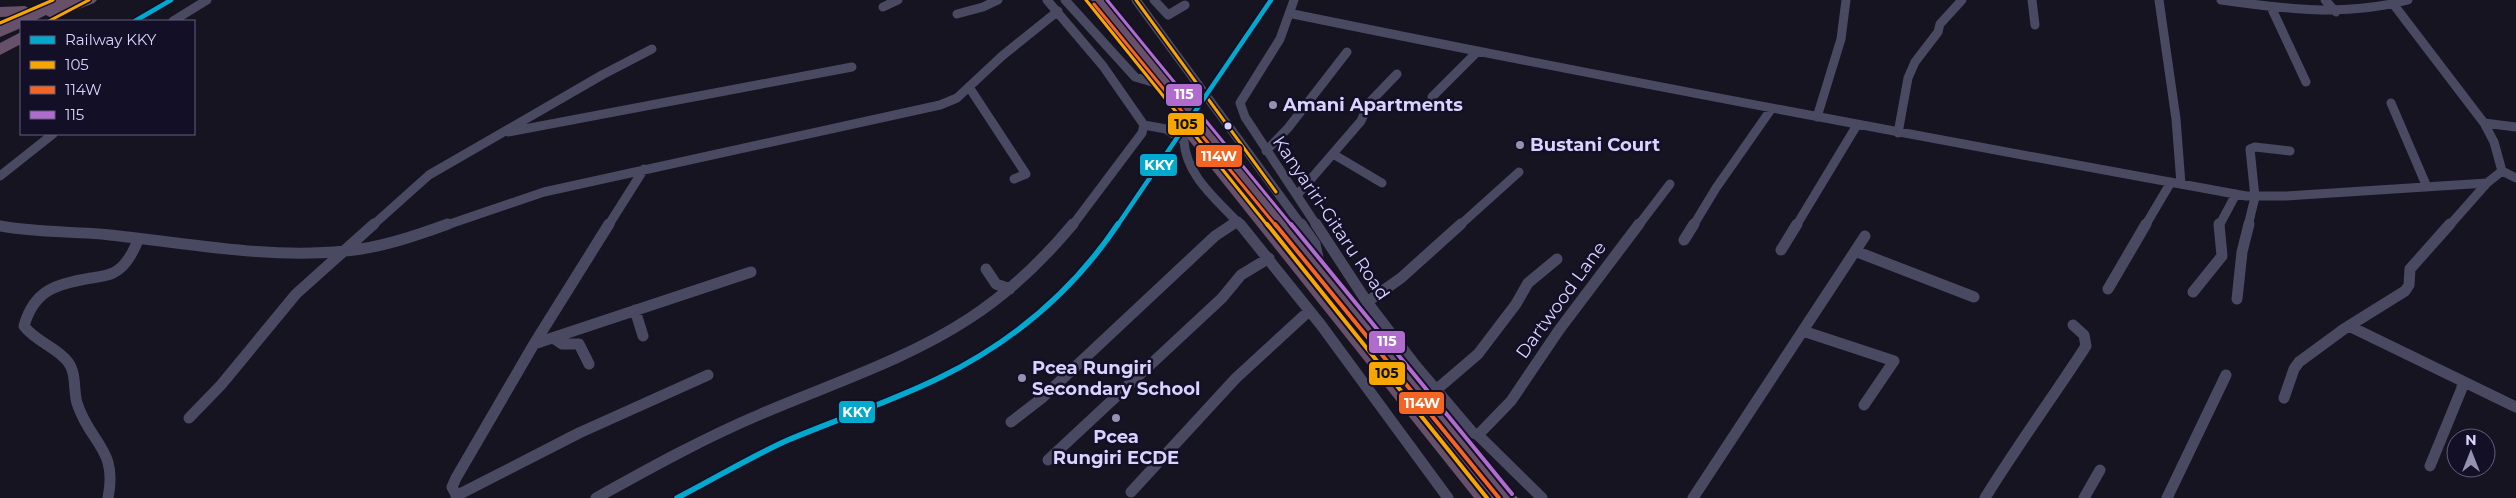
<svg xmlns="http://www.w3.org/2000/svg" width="2516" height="498" viewBox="0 0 2516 498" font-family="Montserrat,sans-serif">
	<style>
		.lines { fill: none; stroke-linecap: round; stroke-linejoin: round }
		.street-far1 { stroke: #4a4962; stroke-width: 9 }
		.street { stroke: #4a4962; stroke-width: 11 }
		.highway { fill: #67516a; fill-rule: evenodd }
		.bus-1-far1-casing { stroke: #130f26; stroke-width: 6 }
		.bus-1-casing { stroke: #130f26; stroke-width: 8 }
		.bus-2-far1-casing { stroke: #130f26; stroke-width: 6 }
		.bus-2-casing { stroke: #130f26; stroke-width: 8 }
		.bus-3-far1-casing { stroke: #130f26; stroke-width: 6 }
		.bus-3-casing { stroke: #130f26; stroke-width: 8 }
		.bus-1-far1 { stroke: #f7a600; stroke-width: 3 }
		.bus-1 { stroke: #f7a600; stroke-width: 4 }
		.bus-2-far1 { stroke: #f26522; stroke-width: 3 }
		.bus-2 { stroke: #f26522; stroke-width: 4 }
		.bus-3-far1 { stroke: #b06ccc; stroke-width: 3 }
		.bus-3 { stroke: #b06ccc; stroke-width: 4 }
		.rail-1-far1-casing { stroke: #130f26; stroke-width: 8 }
		.rail-1-casing { stroke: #130f26; stroke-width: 9 }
		.rail-1-far1 { stroke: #00a9ce; stroke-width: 4.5 }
		.rail-1 { stroke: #00a9ce; stroke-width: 5.5 }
		.poi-dot { fill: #9591b1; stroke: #130f26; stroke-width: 2 }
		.bus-dot { fill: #d9d4ff; stroke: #130f26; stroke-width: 2 }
		.labels { text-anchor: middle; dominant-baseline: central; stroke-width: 5; stroke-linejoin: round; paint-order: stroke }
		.poi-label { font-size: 18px; font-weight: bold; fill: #d9d4ff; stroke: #130f26; text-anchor: start }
		.street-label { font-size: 18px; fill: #d9d4ff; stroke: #130f26 }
		.line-badge { stroke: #130f26; stroke-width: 2 }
		.badge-label { font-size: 14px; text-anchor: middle; font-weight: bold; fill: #fff }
		.pale-badge-label { font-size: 14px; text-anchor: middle; font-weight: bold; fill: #111 }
	</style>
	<rect width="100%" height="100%" fill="#161421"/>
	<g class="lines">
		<path class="street-far1" d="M 1047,0 L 1103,66 L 1144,125 L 1142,133 L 1072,226
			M 1065,0 L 1135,77 L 1152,82
			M 1136,0 L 1302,226
			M 1154,0 L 1168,15 L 1185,5
			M 1294,0 L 1280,39 L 1240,103 L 1245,117 L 1317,226
			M 2032,0 L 2035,25
			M 2159,0 L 2176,119 L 2181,184
			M 2221,0 C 2285,9 2345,17 2408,0
			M 2325,0 L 2336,12
			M 883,7 L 898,0
			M 2271,7 L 2306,82
			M 957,14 L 983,7 L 998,0
			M 1293,14 C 1610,79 1928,138 2246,196 L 2285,196 L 2487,183 L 2502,171 L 2494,142 L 2484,123 L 2394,5
			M 173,21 L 207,0
			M 969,87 L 1026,174 L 1014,179
			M 1432,97 L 1477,52
			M 2391,103 L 2427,187
			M 1817,117 L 1841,39 L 1846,0
			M 2484,123 L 2516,127
			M 1144,125 L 1166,129 L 1184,141 C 1186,177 1219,201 1241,226
			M 508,132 L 852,67
			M 1898,133 L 1908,78 L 1915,62 L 1938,32 L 1940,24 L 1962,0
			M 1266,151 L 1288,128 L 1347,52
			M 1333,154 L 1382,183
			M 2502,171 L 2516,178
			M 0,176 L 53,134
			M 1298,194 L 1361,121 L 1369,103 L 1397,74
			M 372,226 L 429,175 L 602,75 L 652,49
			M 444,226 L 544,192 L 940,105 L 957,98 L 1002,56 L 1058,11
			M 608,226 L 644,169
			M 1231,226 L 1238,221
			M 1459,226 L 1519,172
			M 1638,226 L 1670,184
			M 1693,226 L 1716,188 L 1772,108
			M 1796,226 L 1857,125
			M 2145,226 L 2171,182
			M 2219,226 L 2236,194
			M 2248,226 L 2255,197 L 2250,149 L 2255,147 L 2290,151
			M 2449,226 L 2487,183"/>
		<path class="street" d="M 1240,224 L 1321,325 L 1448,498
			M 1301,224 L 1315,244 L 1320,267
			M 1316,224 L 1367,302 L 1416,366 L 1473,433 L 1478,435 L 1542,498
			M 0,226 C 37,233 73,231 110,235 C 188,243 266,259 345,251 C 380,248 415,236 448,224
			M 1684,240 L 1694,224
			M 1781,250 L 1797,224
			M 1855,251 L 1974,297
			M 986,269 L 996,284 L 1010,289
			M 2108,289 L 2146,224
			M 2193,292 L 2222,256 L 2219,224
			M 2237,299 L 2242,252 L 2249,224
			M 1367,302 L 1401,278 L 1461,224
			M 635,310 L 643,336
			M 2349,326 L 2516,407
			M 1803,331 L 1894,361 L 1864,405
			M 553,338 L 562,344 L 579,344 L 589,364
			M 534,344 L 751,272
			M 1436,390 L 1478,354 L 1516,304 L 1528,283 L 1557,259
			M 2284,398 L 2294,369 L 2299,362 L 2344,329 L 2405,291 L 2409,285 L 2410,269 L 2450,224
			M 189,418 L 221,385 L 296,294 L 374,224
			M 1011,422 L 1042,398 L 1215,236 L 1233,224
			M 1478,435 L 1511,401 L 1559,330 L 1639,224
			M 1048,460 L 1222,298 L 1241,275 L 1269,258
			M 2430,466 L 2462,388 L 2462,382
			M 1131,492 L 1236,378 L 1309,311
			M 456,496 L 579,433 L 708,375
			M 108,498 C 118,448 90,444 77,403 C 73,390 77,374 68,362 C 57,347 36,342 24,326 C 34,290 56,284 91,278 C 98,277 107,276 113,273 C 126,267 133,253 138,240
			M 458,498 L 452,487 L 456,478 L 534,344 L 609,224
			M 596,498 C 650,468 704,438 761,414 C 831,384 906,360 970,318 C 1010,292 1043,260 1073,224
			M 1693,498 L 1865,236
			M 1985,498 C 2017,446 2053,397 2086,346 L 2084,335 L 2073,325
			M 2084,498 L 2100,470
			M 2167,498 L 2226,375"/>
		<path class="highway" d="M 53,0 L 97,0 L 94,3 L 58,17 L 53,19 L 46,15 L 34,21 L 21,21 L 21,28 L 0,37 L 0,26 L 21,16 L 0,17 L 0,7 L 25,6 L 32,10 Z
			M 1091,0 L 1107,0 L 1518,498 L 1474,498 L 1176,124 L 1174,120 L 1176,116 L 1184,115 Z
			M 21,32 L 21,44 L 0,55 L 0,43 Z"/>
		<defs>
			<path id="bus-1-far1" d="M 1086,0 L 1268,226
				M 1136,0 L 1276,192
				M 49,21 L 89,0
				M 0,23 L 53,0"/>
			<path id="bus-1" d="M 1267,224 L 1487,498"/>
			<path id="bus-2-far1" d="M 1094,4 L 1276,226"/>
			<path id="bus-2" d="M 1275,224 L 1499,498"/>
			<path id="bus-3-far1" d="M 1107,0 L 1292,226"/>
			<path id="bus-3" d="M 1291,224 L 1512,494"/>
		</defs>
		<use href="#bus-1-far1" class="bus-1-far1-casing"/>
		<use href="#bus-1" class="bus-1-casing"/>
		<use href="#bus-2-far1" class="bus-2-far1-casing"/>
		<use href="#bus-2" class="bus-2-casing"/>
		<use href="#bus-3-far1" class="bus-3-far1-casing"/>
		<use href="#bus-3" class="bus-3-casing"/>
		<use href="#bus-1-far1" class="bus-1-far1"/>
		<use href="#bus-1" class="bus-1"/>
		<use href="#bus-2-far1" class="bus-2-far1"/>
		<use href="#bus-2" class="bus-2"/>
		<use href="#bus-3-far1" class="bus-3-far1"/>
		<use href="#bus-3" class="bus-3"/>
		<defs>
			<path id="rail-1-far1" d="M 135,21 L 171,0
				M 1117,226 L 1271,0"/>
			<path id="rail-1" d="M 677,498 C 714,479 750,457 788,440 C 838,419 890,402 939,378 C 1011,343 1073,291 1118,224"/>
		</defs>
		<use href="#rail-1-far1" class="rail-1-far1-casing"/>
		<use href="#rail-1" class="rail-1-casing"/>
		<use href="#rail-1-far1" class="rail-1-far1"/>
		<use href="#rail-1" class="rail-1"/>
	</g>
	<g class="poi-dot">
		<circle cx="1273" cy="105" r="5"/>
		<circle cx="1520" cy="145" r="5"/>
		<circle cx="1022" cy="378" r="5"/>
		<circle cx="1116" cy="418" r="5"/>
	</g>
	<circle class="bus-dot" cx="1228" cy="126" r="4.5"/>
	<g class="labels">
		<g class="poi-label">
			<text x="1283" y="105">Amani Apartments</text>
			<text x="1530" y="145">Bustani Court</text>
			<text x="1032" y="368">Pcea Rungiri<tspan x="1032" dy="21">Secondary School</tspan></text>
			<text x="1116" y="437" text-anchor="middle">Pcea<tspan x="1116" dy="21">Rungiri ECDE</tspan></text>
		</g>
		<g class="street-label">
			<text transform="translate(1331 218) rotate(56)">Kanyariri-Gitaru Road</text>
			<text transform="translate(1561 300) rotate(-54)">Dartwood Lane</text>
		</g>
	</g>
	<g class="line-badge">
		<rect x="1165" y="83" width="38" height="24" rx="5" fill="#b06ccc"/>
		<rect x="1167" y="112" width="38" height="24" rx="5" fill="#f7a600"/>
		<rect x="1195" y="144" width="48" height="24" rx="5" fill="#f26522"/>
		<rect x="1139" y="153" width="39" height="24" rx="5" fill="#00a9ce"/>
		<rect x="1368" y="330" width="38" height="24" rx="5" fill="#b06ccc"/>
		<rect x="1368" y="361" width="38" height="25" rx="5" fill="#f7a600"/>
		<rect x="1398" y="391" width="47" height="24" rx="5" fill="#f26522"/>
		<rect x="838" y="400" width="38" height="24" rx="5" fill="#00a9ce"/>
	</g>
	<g class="badge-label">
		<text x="1184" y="99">115</text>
		<text x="1219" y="161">114W</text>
		<text x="1159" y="170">KKY</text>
		<text x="1387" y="346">115</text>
		<text x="1422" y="408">114W</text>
		<text x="857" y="417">KKY</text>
	</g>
	<g class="pale-badge-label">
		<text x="1186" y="129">105</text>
		<text x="1387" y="378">105</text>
	</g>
	<rect x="20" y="20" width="175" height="115" fill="#130f26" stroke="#625e7d"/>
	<rect x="30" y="36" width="25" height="8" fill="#00a9ce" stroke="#625e7d"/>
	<text x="65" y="45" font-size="15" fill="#d9d4ff">Railway KKY</text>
	<rect x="30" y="61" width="25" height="8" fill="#f7a600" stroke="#625e7d"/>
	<text x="65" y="70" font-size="15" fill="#d9d4ff">105</text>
	<rect x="30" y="86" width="25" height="8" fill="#f26522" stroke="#625e7d"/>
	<text x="65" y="95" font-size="15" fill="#d9d4ff">114W</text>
	<rect x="30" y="111" width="25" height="8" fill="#b06ccc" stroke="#625e7d"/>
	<text x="65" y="120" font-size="15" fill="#d9d4ff">115</text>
	<g transform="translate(2471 453)"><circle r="24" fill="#130f26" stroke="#625e7d"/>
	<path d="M0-4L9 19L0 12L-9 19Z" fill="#9591b1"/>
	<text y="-8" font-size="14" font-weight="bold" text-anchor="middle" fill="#d9d4ff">N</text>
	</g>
</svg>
